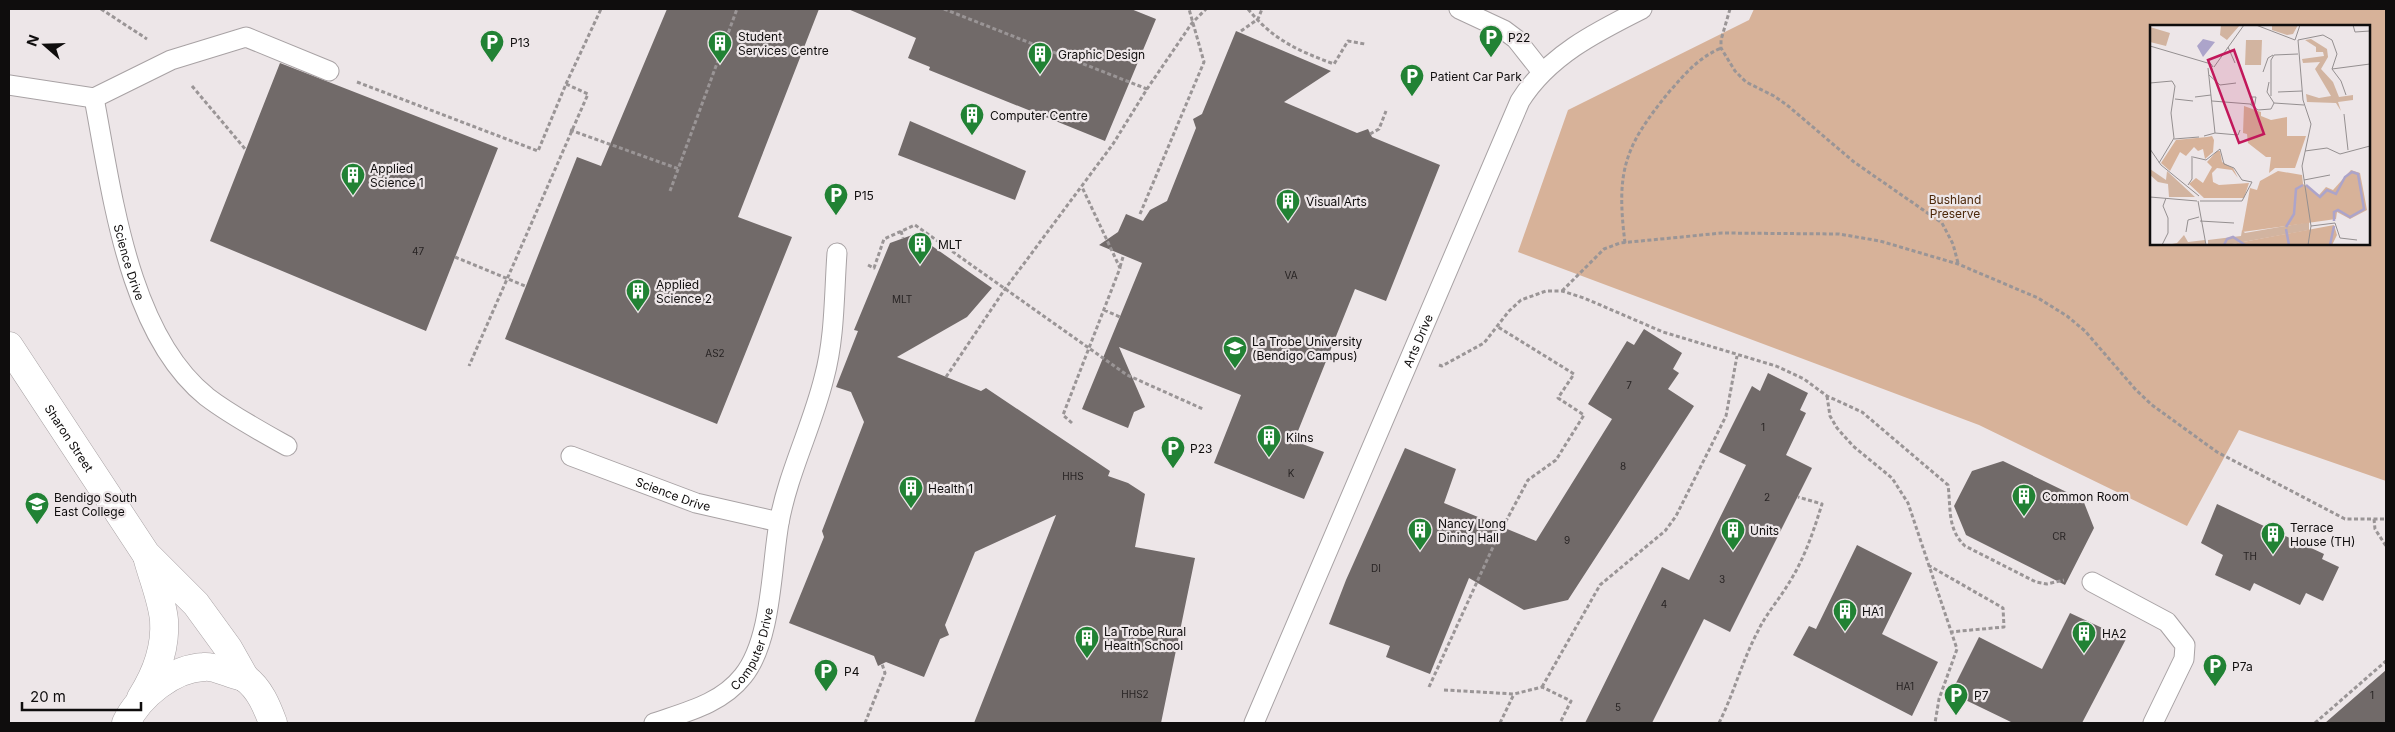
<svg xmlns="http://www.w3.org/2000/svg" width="2395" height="732" viewBox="0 0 2395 732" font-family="Inter,sans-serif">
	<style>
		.forest { fill: #d7b299; fill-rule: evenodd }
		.building { fill: #716a69 }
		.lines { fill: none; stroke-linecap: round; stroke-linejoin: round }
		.service-casing { stroke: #a8a2a4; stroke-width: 21 }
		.minor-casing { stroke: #a8a2a4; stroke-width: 29 }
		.path { stroke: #9a9596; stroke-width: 3; stroke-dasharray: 4 2.5; stroke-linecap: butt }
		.service { stroke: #fff; stroke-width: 19 }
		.minor { stroke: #fff; stroke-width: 28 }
		.labels { text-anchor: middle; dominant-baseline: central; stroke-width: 4.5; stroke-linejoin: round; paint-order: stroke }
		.number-label { font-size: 10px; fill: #282424 }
		.poi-label { font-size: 12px; fill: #0f0d0d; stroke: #ede6e8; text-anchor: start }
		.park-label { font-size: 12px; fill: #4b2709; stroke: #ede6e8 }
		.street-label { font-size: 12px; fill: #0f0d0d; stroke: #ede6e8 }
		.inset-river { fill: none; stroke: #aca4ca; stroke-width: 2.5 }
		.inset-road { fill: none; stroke: #948f90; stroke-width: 1 }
		.view { fill: #c2185b; fill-opacity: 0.15; stroke: #c2185b; stroke-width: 2.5 }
		.inset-edge { fill: none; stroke: #0f0d0d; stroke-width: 2.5 }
	</style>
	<rect width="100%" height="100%" fill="#ede6e8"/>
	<path class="forest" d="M 1754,9 L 2386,9 L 2386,481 L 2239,430 L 2187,526 L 1979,425 L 1518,252 L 1568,110 L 1749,20 ZM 2151,26 L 2369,26 L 2369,244 L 2151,244 Z"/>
	<path class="building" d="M 667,9 L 819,9 L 738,217 L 792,237 L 717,424 L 505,339 L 577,157 L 601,166 Z
		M 848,9 L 1131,9 L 1156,19 L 1105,141 L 929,70 L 930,67 L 908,58 L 916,38 Z
		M 1236,31 L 1331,71 L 1284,102 L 1357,133 L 1368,129 L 1372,137 L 1440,165 L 1386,301 L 1355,289 L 1294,441 L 1324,452 L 1304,499 L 1214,463 L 1241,395 L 1119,347 L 1145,407 L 1134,412 L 1128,428 L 1082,409 L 1142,263 L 1099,245 L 1118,232 L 1126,214 L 1143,221 L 1150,210 L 1167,201 L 1196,128 L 1193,119 L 1202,114 Z
		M 280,63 L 498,148 L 426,331 L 210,241 Z
		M 910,121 L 1026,171 L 1015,200 L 898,155 Z
		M 915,234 L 992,288 L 967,317 L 897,357 L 981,391 L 986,388 L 1110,471 L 1108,476 L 1128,483 L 1145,494 L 1135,547 L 1195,558 L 1161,723 L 974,723 L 1056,515 L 975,552 L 945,625 L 949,635 L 940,639 L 924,677 L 886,662 L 878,666 L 874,656 L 789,623 L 824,537 L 822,531 L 864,422 L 851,392 L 836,387 L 858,331 L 854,330 L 890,243 Z
		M 1644,329 L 1682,353 L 1673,369 L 1679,373 L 1668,389 L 1694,406 L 1568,600 L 1524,610 L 1469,578 L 1430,674 L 1386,657 L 1390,646 L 1329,624 L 1346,580 L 1405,448 L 1456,469 L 1444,503 L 1536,541 L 1612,419 L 1588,404 L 1627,341 L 1634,345 Z
		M 1768,373 L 1808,393 L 1800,410 L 1806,413 L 1786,455 L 1812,468 L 1730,632 L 1704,619 L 1652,723 L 1585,723 L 1662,567 L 1689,580 L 1746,465 L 1719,452 L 1752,386 L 1760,391 Z
		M 2003,461 L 2083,500 L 2094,528 L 2065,585 L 1966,535 L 1954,506 L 1972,471 Z
		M 2217,504 L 2324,554 L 2322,559 L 2339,567 L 2323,601 L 2306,593 L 2300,605 L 2254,583 L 2250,591 L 2215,575 L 2223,555 L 2201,543 Z
		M 1857,545 L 1912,573 L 1882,634 L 1938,662 L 1912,716 L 1793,655 L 1809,626 L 1816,629 Z
		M 2070,613 L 2126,639 L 2082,723 L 2013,723 L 1951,693 L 1979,637 L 2042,669 Z
		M 2386,670 L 2386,723 L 2325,723 Z"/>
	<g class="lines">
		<defs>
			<g id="service">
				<path d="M 1459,9 L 1504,30 L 1516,39 L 1542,72"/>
				<path d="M 9,85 L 94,98"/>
				<path id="s1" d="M 94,98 C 112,192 128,334 207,397 C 232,416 260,431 287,446"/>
				<path d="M 94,98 L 171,60 L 246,37 L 329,71"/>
				<path id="s2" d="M 571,456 L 696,503 L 779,522"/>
				<path d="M 2092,582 L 2167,622 L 2185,645 L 2184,659 L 2153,723"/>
				<path id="s3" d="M 654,723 C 686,712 721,704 743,676 C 772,640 771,568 779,523 C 788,473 812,427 824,378 C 835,338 834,294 837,253"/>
				<path id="s4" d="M 1254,723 L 1520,101 C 1548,56 1596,32 1642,9"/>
			</g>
			<g id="minor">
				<path id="s5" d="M 9,346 L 146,554 L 196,604 L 228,648 L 245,678"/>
				<path d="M 141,698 C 155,676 166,648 164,620 C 162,599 152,576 147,556"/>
				<path d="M 126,723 C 139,696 173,668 204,667 C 212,666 223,671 230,673 C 235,675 241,676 245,678 C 260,689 267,707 273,723"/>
			</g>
		</defs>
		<use href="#service" class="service-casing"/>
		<use href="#minor" class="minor-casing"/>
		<path class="path" d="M 101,9 L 147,39
			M 944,9 L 1147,89
			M 1248,9 C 1272,39 1298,51 1334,64 L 1348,41 L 1365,44
			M 1730,9 L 1721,40 L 1721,48 L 1735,71 L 1746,82 L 1774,96 L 1787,105 L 1854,162 L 1942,223 L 1953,244 L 1958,263
			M 1241,31 L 1258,19 L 1262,9
			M 357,82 L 538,151 L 566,84 L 588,94 L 469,366
			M 566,84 L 601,9
			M 192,86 L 246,150
			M 570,130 L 679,169
			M 1370,134 L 1379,129 L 1386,111
			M 670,191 L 737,9
			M 1140,214 L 1204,62 L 1189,9
			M 901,231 L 903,238
			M 1625,243 C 1616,171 1624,147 1669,92 C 1685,74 1698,58 1721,48
			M 455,257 L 525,286
			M 868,265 L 874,268 L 884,239 L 915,225 L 1127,375 L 1203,409
			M 1120,267 L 1123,257
			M 1562,291 L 1604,249 L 1620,243 L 1722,233 L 1839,234 L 1880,241 L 1958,264 L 2038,298 L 2067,316 L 2085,331 L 2136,390 L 2152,405 L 2217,452 L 2345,519 L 2386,519
			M 1104,310 L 1120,317
			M 1439,365 L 1442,366 L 1484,343 L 1509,311 L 1521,300 L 1546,291 L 1562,291 L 1584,298 L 1663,332 L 1776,366 L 1804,379 L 1827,396 L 1862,412 L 1948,485 C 1951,508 1947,529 1965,546 L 2036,582 L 2047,584 L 2064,580
			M 946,377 L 1005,289 L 1113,144 L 1147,89 L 1192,23 L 1206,9
			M 1827,396 L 1830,416 L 1837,428 L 1853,446 L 1892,478 L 1908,503 L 1957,649 L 1939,699 L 1935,723
			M 1072,423 L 1063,415 L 1120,268 L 1082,187
			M 2374,519 L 2375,529 L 2386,546
			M 1928,565 L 2003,608 L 2004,627 L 1950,632
			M 1429,687 L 1498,536 L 1528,480 L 1556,460 L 1584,415 L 1558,398 L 1574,374 L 1498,327
			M 1542,687 L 1600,585 L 1665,531 L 1676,516 L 1726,416 L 1737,356
			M 1444,690 L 1514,694 L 1542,687 L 1571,701 L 1560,723
			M 865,723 L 885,673 L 882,664
			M 1500,723 L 1514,694
			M 1719,723 C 1734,693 1742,661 1758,631 C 1766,614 1778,601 1787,586 C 1804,560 1813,533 1822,504 L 1798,497
			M 2315,723 L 2386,661"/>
		<use href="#service" class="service"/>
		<use href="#minor" class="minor"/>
	</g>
	<defs>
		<symbol id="parking-pin" viewBox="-11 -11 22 30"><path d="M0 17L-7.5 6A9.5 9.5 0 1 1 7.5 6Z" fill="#218234" stroke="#ede6e8"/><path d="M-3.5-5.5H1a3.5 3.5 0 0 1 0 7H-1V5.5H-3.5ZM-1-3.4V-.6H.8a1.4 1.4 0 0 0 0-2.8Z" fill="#fff"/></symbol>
		<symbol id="building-pin" viewBox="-11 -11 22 30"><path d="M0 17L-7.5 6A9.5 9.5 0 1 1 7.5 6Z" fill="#218234" stroke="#ede6e8"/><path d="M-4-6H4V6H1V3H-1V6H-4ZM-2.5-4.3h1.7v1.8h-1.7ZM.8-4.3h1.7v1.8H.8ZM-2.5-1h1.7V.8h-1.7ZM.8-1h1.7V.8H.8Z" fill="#fff"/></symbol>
		<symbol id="university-pin" viewBox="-11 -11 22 30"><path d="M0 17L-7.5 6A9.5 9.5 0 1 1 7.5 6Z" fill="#218234" stroke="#ede6e8"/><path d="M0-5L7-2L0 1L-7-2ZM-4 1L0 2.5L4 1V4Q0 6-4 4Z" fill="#fff"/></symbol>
		<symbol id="school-pin" viewBox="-11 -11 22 30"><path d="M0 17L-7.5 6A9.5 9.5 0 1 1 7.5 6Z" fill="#218234" stroke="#ede6e8"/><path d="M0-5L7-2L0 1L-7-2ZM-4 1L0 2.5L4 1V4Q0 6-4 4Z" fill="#fff"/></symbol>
	</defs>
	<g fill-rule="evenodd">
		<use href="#parking-pin" x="1477" y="23" width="28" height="38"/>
		<use href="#parking-pin" x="478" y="28" width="28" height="38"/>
		<use href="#building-pin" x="706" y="29" width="28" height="38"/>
		<use href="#building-pin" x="1026" y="40" width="28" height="38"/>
		<use href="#parking-pin" x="1398" y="62" width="28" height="38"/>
		<use href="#building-pin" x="958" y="101" width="28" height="38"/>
		<use href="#building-pin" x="339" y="161" width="28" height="38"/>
		<use href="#parking-pin" x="822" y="181" width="28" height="38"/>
		<use href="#building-pin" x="1274" y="187" width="28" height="38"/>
		<use href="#building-pin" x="906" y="230" width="28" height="38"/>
		<use href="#building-pin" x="624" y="277" width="28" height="38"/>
		<use href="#university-pin" x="1221" y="334" width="28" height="38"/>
		<use href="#building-pin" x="1255" y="423" width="28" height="38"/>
		<use href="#parking-pin" x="1159" y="434" width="28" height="38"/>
		<use href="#building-pin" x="897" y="474" width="28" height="38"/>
		<use href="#building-pin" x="2010" y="482" width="28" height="38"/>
		<use href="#school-pin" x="23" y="490" width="28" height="38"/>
		<use href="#building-pin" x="1406" y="516" width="28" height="38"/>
		<use href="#building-pin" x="1719" y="516" width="28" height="38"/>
		<use href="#building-pin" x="2259" y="520" width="28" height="38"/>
		<use href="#building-pin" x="1831" y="597" width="28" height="38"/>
		<use href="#building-pin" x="2070" y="619" width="28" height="38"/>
		<use href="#building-pin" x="1073" y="624" width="28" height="38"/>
		<use href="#parking-pin" x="2201" y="652" width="28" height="38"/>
		<use href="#parking-pin" x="812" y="657" width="28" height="38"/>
		<use href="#parking-pin" x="1942" y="681" width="28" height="38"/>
	</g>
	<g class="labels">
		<g class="number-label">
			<text x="418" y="251">47</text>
			<text x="1291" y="275">VA</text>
			<text x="902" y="299">MLT</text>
			<text x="715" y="353">AS2</text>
			<text x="1629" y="385">7</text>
			<text x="1763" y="427">1</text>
			<text x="1623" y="466">8</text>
			<text x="1291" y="473">K</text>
			<text x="1073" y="476">HHS</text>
			<text x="1767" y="497">2</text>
			<text x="2059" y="536">CR</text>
			<text x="1567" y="540">9</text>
			<text x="2250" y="556">TH</text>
			<text x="1376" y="568">DI</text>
			<text x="1722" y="579">3</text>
			<text x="1664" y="604">4</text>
			<text x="1905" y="686">HA1</text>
			<text x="1135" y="694">HHS2</text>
			<text x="2372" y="695">1</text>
			<text x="1618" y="707">5</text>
		</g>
		<g class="poi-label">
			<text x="738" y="36">Student<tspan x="738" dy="14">Services Centre</tspan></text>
			<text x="1508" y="37">P22</text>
			<text x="510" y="42">P13</text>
			<text x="1058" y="54">Graphic Design</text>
			<text x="1430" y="76">Patient Car Park</text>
			<text x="990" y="115">Computer Centre</text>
			<text x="370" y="168">Applied<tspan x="370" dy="14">Science 1</tspan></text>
			<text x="854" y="195">P15</text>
			<text x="1306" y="201">Visual Arts</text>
			<text x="938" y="244">MLT</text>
			<text x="656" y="284">Applied<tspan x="656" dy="14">Science 2</tspan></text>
			<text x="1252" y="341">La Trobe University<tspan x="1252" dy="14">(Bendigo Campus)</tspan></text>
			<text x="1286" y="437">Kilns</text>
			<text x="1190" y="448">P23</text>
			<text x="928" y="488">Health 1</text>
			<text x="2042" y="496">Common Room</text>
			<text x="54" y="497">Bendigo South<tspan x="54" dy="14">East College</tspan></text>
			<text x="1438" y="523">Nancy Long<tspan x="1438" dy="14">Dining Hall</tspan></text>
			<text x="2290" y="527">Terrace<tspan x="2290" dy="14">House (TH)</tspan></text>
			<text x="1750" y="530">Units</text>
			<text x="1862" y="611">HA1</text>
			<text x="1104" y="631">La Trobe Rural<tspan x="1104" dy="14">Health School</tspan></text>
			<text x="2102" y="633">HA2</text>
			<text x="2232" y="666">P7a</text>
			<text x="844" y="671">P4</text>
			<text x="1974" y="695">P7</text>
		</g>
		<g class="park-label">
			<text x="1955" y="199">Bushland<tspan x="1955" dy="14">Preserve</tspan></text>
		</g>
		<g class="street-label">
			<text stroke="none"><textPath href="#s1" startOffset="168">Science Drive</textPath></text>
			<text stroke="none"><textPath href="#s4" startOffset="416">Arts Drive</textPath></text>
			<text stroke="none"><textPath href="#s5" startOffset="110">Sharon Street</textPath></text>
			<text stroke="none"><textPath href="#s2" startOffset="109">Science Drive</textPath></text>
			<text stroke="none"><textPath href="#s3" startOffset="131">Computer Drive</textPath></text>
		</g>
	</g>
	<g transform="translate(2150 25)">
		<rect width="220" height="220" fill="#ede6e8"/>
		<path d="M 71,0 L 90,0 L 77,15 L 70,10 ZM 122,0 L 148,0 L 143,9 L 137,10 L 122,5 ZM 0,2 L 20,8 L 16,21 L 0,17 ZM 161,14 L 177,24 L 178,32 L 171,44 L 183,57 L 189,72 L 203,70 L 203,75 L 188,77 L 191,86 L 186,78 L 157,77 L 156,69 L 169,73 L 181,71 L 165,44 L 170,37 L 153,38 L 152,34 L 174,31 L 173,27 L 166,27 L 166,22 L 155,15 ZM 96,15 L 112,15 L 111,40 L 95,40 ZM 0,144 L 16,155 L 17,146 L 45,172 L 19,172 L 18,159 L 8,157 L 0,150 ZM 159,197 L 159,205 L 77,220 L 58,220 L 58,215 L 91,211 L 92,205 L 95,208 ZM 34,210 L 38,217 L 55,215 L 55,220 L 17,220 L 27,218 Z" fill="#d2b4a0"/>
		<path d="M 94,81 L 111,87 L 111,91 L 121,95 L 137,92 L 137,111 L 156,111 L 145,143 L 125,143 L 119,148 L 121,132 L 116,132 L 98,118 L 97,109 L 93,108 ZM 57,112 L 62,111 L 64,115 L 63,127 L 55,134 L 53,124 L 48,126 L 44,122 L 36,131 L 30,127 L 20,146 L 11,138 L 26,115 ZM 67,126 L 70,126 L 72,137 L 83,143 L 88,153 L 82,145 L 67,143 L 62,148 L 63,157 L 69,160 L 99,158 L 94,173 L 54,173 L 39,159 L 46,153 L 53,158 L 62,142 L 57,137 ZM 201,145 L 210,148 L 217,185 L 200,194 L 187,187 L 186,194 L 92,207 L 100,163 L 107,165 L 110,156 L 128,146 L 152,150 L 153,159 L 169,170 L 176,162 L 183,165 ZM 184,200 L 187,210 L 182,220 L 77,220 Z" fill="#d7b299"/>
		<path d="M 53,14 L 65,17 L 53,32 L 47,21 Z" fill="#aca4ca"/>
		<path class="inset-river" d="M 156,160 L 170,172 L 177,165 L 186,169 L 195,152 L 202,147 L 208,149 L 214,184 L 200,192 L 188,185 L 184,187 L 184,196M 136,202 L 144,189 L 146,164 L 153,160M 136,204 L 139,220M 74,220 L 77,214 L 83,212 L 95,220M 180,220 L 184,201"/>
		<path class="inset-road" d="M 106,0 L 145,15M 203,0 L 205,7 L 220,6M 145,15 L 150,0M 148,15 L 153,75 L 161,99 L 152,141 L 161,201 L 158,220M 148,15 L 173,10 L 182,15 L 187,29 L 182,44 L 191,56 L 196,70M 0,21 L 61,39 L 63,42M 78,22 L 85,38M 124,30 L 148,29M 64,42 L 94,0M 58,43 L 65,108M 182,44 L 220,39M 113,47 L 118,33 L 123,30M 59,50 L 70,60 L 86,58M 119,57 L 117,67 L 124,78M 0,58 L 22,56 L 25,61 L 21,88 L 24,113 L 9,138M 128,67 L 152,66M 121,71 L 121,35 L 124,30M 45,72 L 61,70M 25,74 L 43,76M 62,76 L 100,79 L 108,85 L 121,84 L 124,78M 124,78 L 154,80M 101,80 L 102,72 L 106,72 L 104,83M 194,89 L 198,125M 54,111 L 65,108 L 88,110 L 90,105M 24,114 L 49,112M 0,124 L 11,140 L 49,171M 155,126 L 177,123 L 190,129 L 220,121M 43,132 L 56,135 L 70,124 L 74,139 L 84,143 L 92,155 L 102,157M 154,155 L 180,150M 38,160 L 42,154 L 42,131M 0,172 L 47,176M 48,176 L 56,220M 50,176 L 92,176 L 102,157M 50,196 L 84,198M 161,201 L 185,198 L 190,213 L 207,215M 36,207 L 38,195 L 49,192M 12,220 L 18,208 L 18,193 L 13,181 L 16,173"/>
		<path class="view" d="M 84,25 L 114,109 L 89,118 L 58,35 Z"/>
		<rect width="220" height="220" class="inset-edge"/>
	</g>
	<rect width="2395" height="732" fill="none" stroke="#0f0d0d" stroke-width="20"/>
	<g transform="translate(45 45) rotate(290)" stroke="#ede6e8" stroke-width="4" paint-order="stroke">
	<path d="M0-4L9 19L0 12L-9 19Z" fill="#0f0d0d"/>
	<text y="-8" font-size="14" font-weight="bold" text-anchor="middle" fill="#0f0d0d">N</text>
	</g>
	<path d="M22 702v8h119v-8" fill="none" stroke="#0f0d0d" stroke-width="2.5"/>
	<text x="30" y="702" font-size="15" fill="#0f0d0d" stroke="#ede6e8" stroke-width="4" paint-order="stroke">20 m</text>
</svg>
